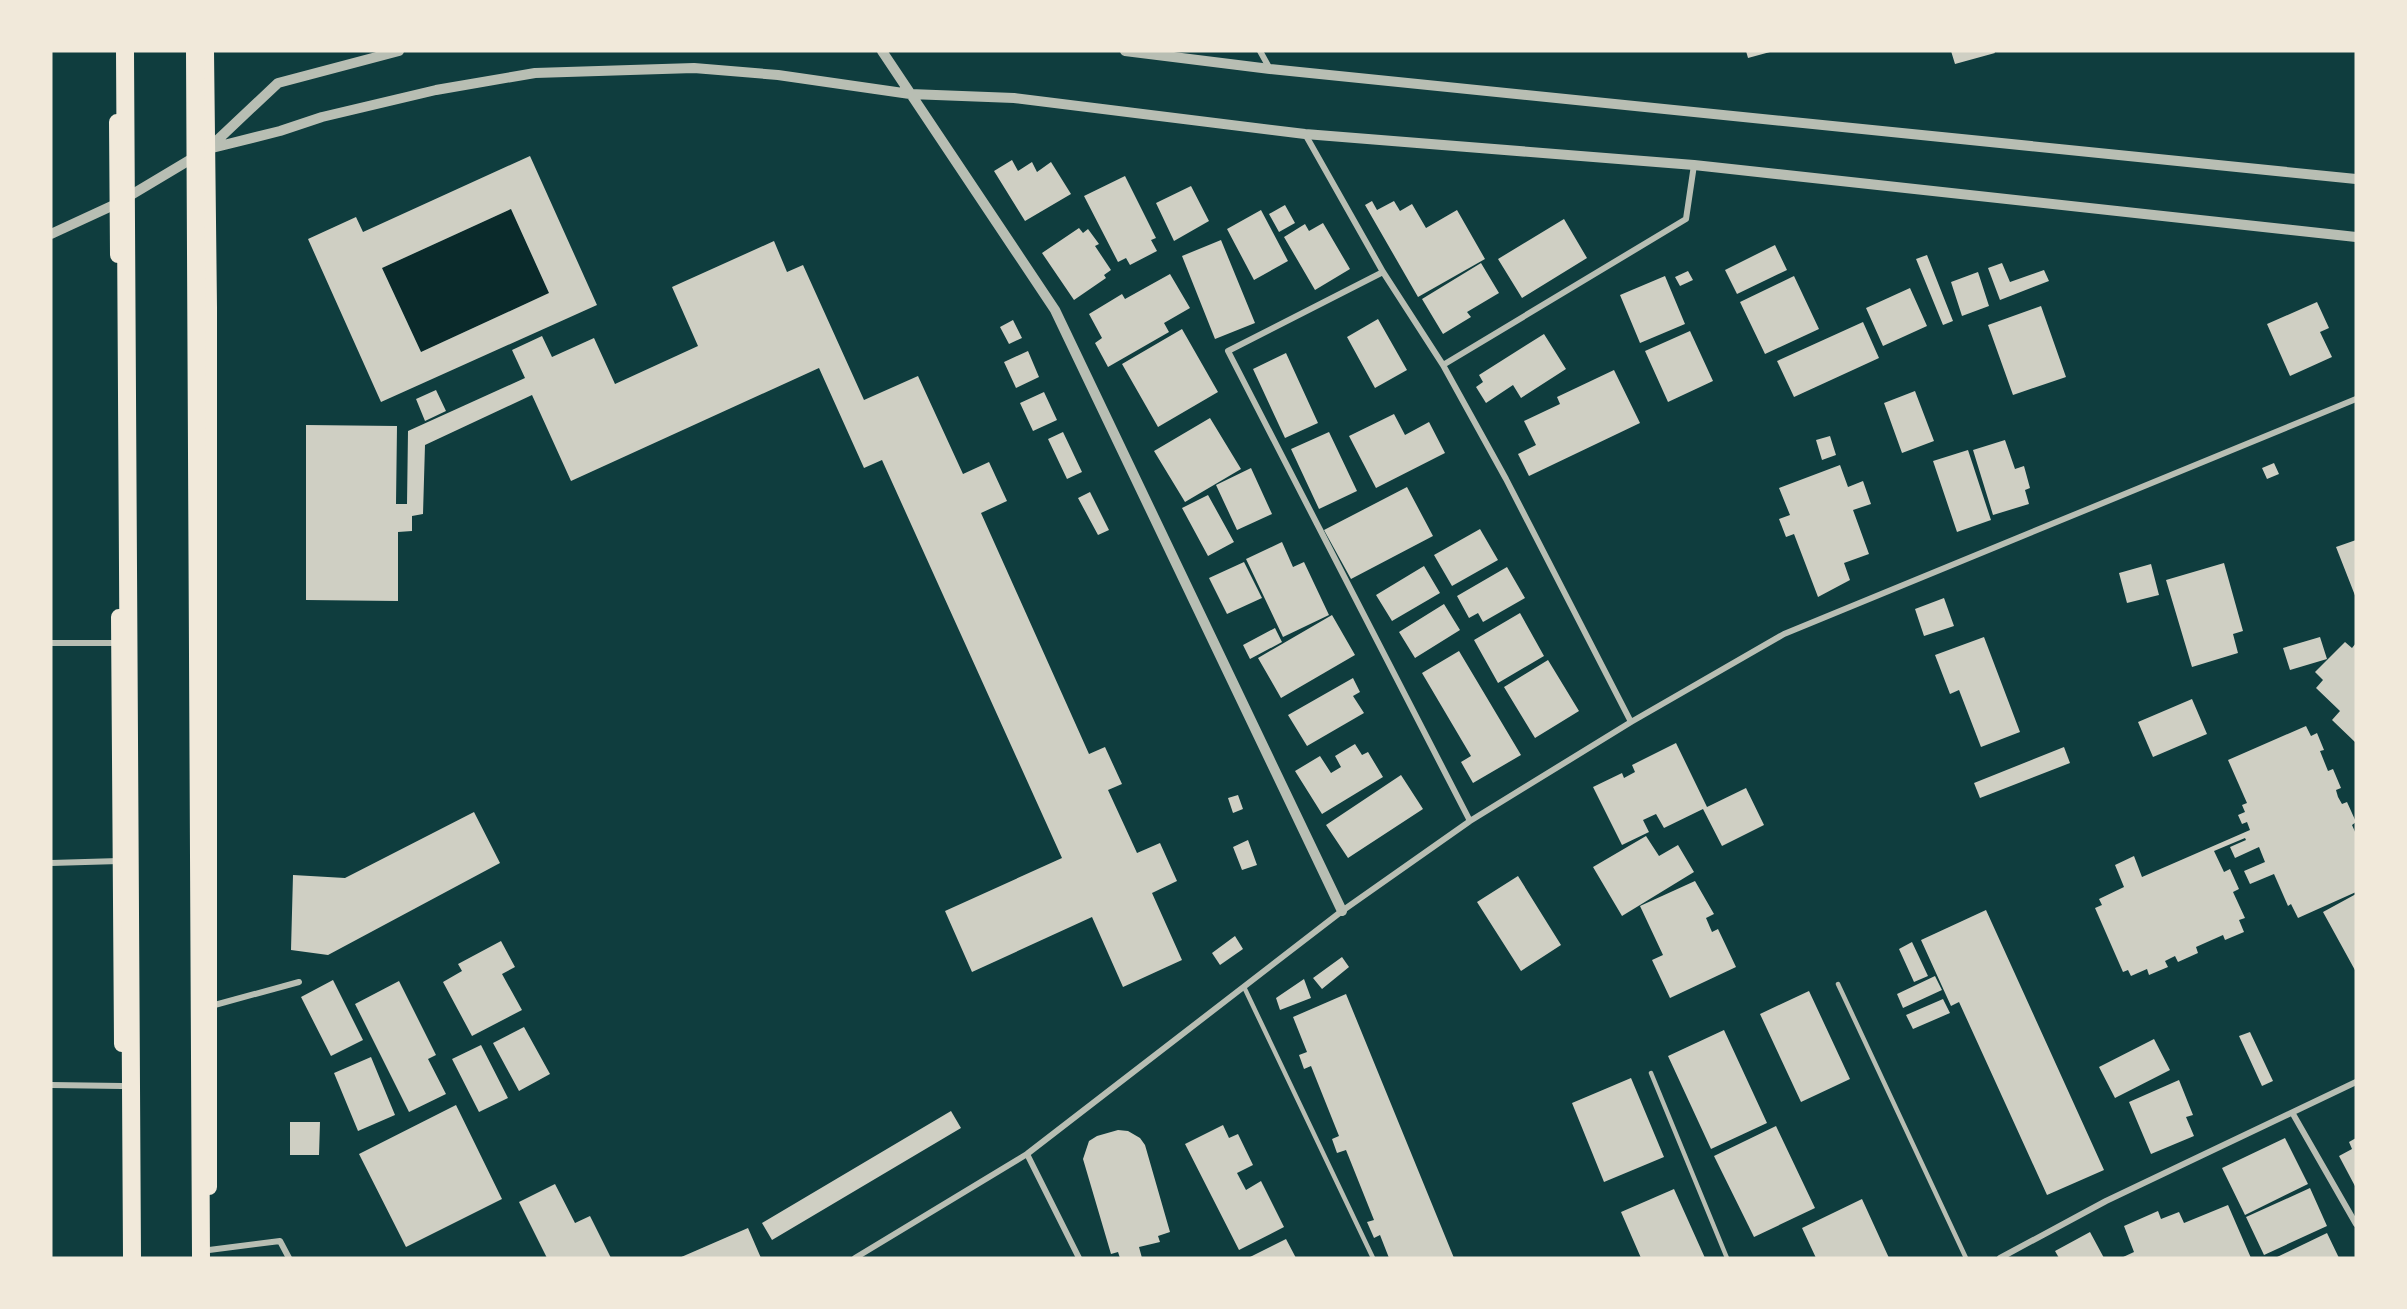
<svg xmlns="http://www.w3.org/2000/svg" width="2407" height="1309" viewBox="0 0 2407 1309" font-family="'Asap Condensed',sans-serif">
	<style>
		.water { fill: #0a2a2b }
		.building { fill: #cfcfc3; fill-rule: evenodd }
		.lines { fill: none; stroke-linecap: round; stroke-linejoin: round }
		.service { stroke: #b8beb3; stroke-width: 4.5 }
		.minor { stroke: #b8beb3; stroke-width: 6 }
		.tertiary { stroke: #b8beb3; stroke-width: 10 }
		.trunk { stroke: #f1e9da; stroke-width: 16 }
		.motorway { stroke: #f1e9da; stroke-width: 18 }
	</style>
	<rect width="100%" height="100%" fill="#0f3d3e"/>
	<path class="water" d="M 511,209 L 549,293 L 421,352 L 382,268 Z"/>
	<path class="building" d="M 1746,51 L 1770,51 L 1770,52 L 1748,58 Z
		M 1951,51 L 1994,51 L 1995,53 L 1955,64 Z
		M 530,156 L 597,305 L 381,402 L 308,239 L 356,217 L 363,232 ZM 511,209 L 549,293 L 421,352 L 382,268 Z
		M 1012,160 L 1018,171 L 1032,162 L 1037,172 L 1051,162 L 1071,194 L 1025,221 L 994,171 Z
		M 1125,176 L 1156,238 L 1151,240 L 1157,251 L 1130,265 L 1126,258 L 1118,262 L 1084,196 Z
		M 1191,186 L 1209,221 L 1174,241 L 1156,203 Z
		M 1372,201 L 1377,210 L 1394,201 L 1400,211 L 1412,204 L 1426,228 L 1457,210 L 1485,259 L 1418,297 L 1365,205 Z
		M 1285,205 L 1295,223 L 1279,232 L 1269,214 Z
		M 1261,210 L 1288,261 L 1254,280 L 1227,229 Z
		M 1564,219 L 1587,258 L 1522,298 L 1498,259 Z
		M 1323,223 L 1350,269 L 1315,290 L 1284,237 L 1305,224 L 1309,231 Z
		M 1079,228 L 1083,233 L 1088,229 L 1099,244 L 1095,246 L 1111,270 L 1104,275 L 1106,278 L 1074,300 L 1042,253 Z
		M 1221,240 L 1255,323 L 1215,339 L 1182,256 Z
		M 774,241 L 787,272 L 803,265 L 864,400 L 918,376 L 963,474 L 989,462 L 1007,501 L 981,513 L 1089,754 L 1105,747 L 1122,784 L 1108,790 L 1137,853 L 1160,843 L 1177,881 L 1152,893 L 1182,960 L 1123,987 L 1092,917 L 972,972 L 945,911 L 1062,858 L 882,460 L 864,468 L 819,368 L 571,481 L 532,395 L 425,445 L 423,514 L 412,516 L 412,531 L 398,532 L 398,601 L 306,600 L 306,425 L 397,426 L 396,504 L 407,504 L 408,431 L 525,378 L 512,350 L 542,336 L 552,357 L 594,338 L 615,384 L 698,346 L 672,287 Z
		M 1775,245 L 1787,270 L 1737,294 L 1725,270 Z
		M 1927,255 L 1953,321 L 1943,325 L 1916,259 Z
		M 1481,263 L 1499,293 L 1467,312 L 1471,317 L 1443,334 L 1422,299 Z
		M 2002,263 L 2010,282 L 2044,270 L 2049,281 L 2000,300 L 1988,268 Z
		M 1688,271 L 1693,280 L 1680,286 L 1675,277 Z
		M 1978,272 L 1989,306 L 1962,316 L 1951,282 Z
		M 1170,274 L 1190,308 L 1164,323 L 1169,332 L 1108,367 L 1095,343 L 1102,338 L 1089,314 L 1122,294 L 1125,299 Z
		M 1665,276 L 1685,324 L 1640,343 L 1620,295 Z
		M 1794,276 L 1819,329 L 1765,354 L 1740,302 Z
		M 1910,288 L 1927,326 L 1883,346 L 1866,308 Z
		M 2317,302 L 2329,328 L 2320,332 L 2332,357 L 2290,376 L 2267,324 Z
		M 2041,306 L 2066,377 L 2013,395 L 1988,325 Z
		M 1378,319 L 1407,370 L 1375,388 L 1347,337 Z
		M 1013,320 L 1022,338 L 1009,344 L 1000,327 Z
		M 1863,322 L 1879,358 L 1794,397 L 1777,361 Z
		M 1182,329 L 1218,392 L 1158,427 L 1122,364 Z
		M 1690,331 L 1713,381 L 1668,402 L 1645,351 Z
		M 1544,334 L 1566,369 L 1521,398 L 1513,385 L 1486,403 L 1476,387 L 1483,382 L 1479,375 Z
		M 1028,351 L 1039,377 L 1016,388 L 1004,362 Z
		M 1286,353 L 1318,423 L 1285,438 L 1253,369 Z
		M 1614,370 L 1640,423 L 1529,476 L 1518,454 L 1536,445 L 1524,421 L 1560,404 L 1557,397 Z
		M 436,390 L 446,411 L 425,421 L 416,399 Z
		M 1915,391 L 1934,441 L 1902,453 L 1884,403 Z
		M 1044,392 L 1057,420 L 1033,431 L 1020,403 Z
		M 1394,414 L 1405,435 L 1429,422 L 1445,453 L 1376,488 L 1349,436 Z
		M 1210,418 L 1241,469 L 1185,502 L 1154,451 Z
		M 1063,432 L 1082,472 L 1067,479 L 1048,439 Z
		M 1329,432 L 1357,491 L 1319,509 L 1291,449 Z
		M 1830,436 L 1836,455 L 1822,460 L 1816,440 Z
		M 2005,440 L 2015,469 L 2024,466 L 2030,488 L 2025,490 L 2029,504 L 1993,515 L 1973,450 Z
		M 1968,450 L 1991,520 L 1957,532 L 1933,461 Z
		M 2274,463 L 2279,474 L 2267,479 L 2262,468 Z
		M 1840,465 L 1848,487 L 1863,481 L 1871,504 L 1853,510 L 1869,554 L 1844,563 L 1850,580 L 1818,597 L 1794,534 L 1786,537 L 1779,519 L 1790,515 L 1779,488 Z
		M 1251,468 L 1272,514 L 1237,530 L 1216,485 Z
		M 1407,487 L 1433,536 L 1351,579 L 1324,530 Z
		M 1090,492 L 1109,530 L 1098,535 L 1078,498 Z
		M 1208,495 L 1234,542 L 1208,556 L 1182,508 Z
		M 1480,529 L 1498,560 L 1452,586 L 1434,555 Z
		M 2356,540 L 2356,598 L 2336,547 Z
		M 1282,542 L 1293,567 L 1304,562 L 1329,615 L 1283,637 L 1246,559 Z
		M 1244,562 L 1262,598 L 1227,614 L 1209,578 Z
		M 2224,563 L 2243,631 L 2233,634 L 2238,653 L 2192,667 L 2166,580 Z
		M 2151,564 L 2159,595 L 2127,603 L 2119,573 Z
		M 1424,566 L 1440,593 L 1392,621 L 1376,595 Z
		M 1507,567 L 1525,598 L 1483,622 L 1478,613 L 1469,618 L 1457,596 Z
		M 1944,598 L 1954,626 L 1924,636 L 1915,609 Z
		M 1444,604 L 1460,630 L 1415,658 L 1399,632 Z
		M 1520,613 L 1544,656 L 1498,683 L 1474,640 Z
		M 1332,615 L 1355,655 L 1281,698 L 1258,658 Z
		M 1275,628 L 1282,642 L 1250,659 L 1243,645 Z
		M 1984,637 L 2020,732 L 1981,747 L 1959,690 L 1950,694 L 1935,655 Z
		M 2320,637 L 2327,659 L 2290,670 L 2283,648 Z
		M 2345,642 L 2352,648 L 2356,643 L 2356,743 L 2332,720 L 2340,711 L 2316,688 L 2323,680 L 2315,672 Z
		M 1459,651 L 1521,755 L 1473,783 L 1461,762 L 1471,756 L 1422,673 Z
		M 1548,660 L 1579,711 L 1535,738 L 1504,687 Z
		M 1353,678 L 1360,692 L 1353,696 L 1364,713 L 1307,746 L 1288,715 Z
		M 2192,699 L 2207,734 L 2153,757 L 2138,722 Z
		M 2306,726 L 2311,736 L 2317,733 L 2324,750 L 2320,751 L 2328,771 L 2333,769 L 2341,788 L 2336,790 L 2338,797 L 2342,804 L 2347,802 L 2356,822 L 2352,825 L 2356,834 L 2356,892 L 2298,918 L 2291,904 L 2288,906 L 2274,874 L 2250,884 L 2244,871 L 2265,862 L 2259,847 L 2235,858 L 2230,847 L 2246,840 L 2245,838 L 2214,851 L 2224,872 L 2230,869 L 2239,889 L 2233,892 L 2245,918 L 2239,920 L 2244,932 L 2225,940 L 2223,935 L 2196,947 L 2198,953 L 2178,962 L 2175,956 L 2165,961 L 2168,967 L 2149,975 L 2147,969 L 2131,976 L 2128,970 L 2123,972 L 2095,908 L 2102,905 L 2099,899 L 2124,887 L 2115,865 L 2134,856 L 2142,877 L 2250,830 L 2247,822 L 2242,824 L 2238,815 L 2245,812 L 2242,805 L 2247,803 L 2228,760 Z
		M 1676,743 L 1707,807 L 1746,788 L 1764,825 L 1722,846 L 1703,809 L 1664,828 L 1656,814 L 1643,820 L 1649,832 L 1622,845 L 1593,787 L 1622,773 L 1624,778 L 1635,772 L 1632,765 Z
		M 1355,744 L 1362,755 L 1368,752 L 1383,777 L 1322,814 L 1295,771 L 1320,756 L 1331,773 L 1341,767 L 1335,756 Z
		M 2064,747 L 2070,763 L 1980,798 L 1974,783 Z
		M 1401,775 L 1423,809 L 1348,858 L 1326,825 Z
		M 1238,795 L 1243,809 L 1233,813 L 1228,798 Z
		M 474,812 L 500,863 L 328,955 L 291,950 L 293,875 L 345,878 Z
		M 1646,836 L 1659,856 L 1678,845 L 1694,872 L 1622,916 L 1593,867 Z
		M 1248,840 L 1257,865 L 1242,870 L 1233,847 Z
		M 1518,876 L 1561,945 L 1521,971 L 1477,902 Z
		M 1695,881 L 1714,914 L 1706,918 L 1712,932 L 1718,929 L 1736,967 L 1670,998 L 1652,960 L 1663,955 L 1640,906 Z
		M 2356,894 L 2356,972 L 2323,912 Z
		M 1986,910 L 2104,1170 L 2047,1195 L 1959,1002 L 1951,1006 L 1921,940 Z
		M 1235,936 L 1243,949 L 1220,965 L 1212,953 Z
		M 501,941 L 515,967 L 502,974 L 522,1010 L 472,1036 L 443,982 L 462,971 L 458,964 Z
		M 1912,942 L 1928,976 L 1914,982 L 1899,949 Z
		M 1342,957 L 1349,967 L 1322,989 L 1313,978 Z
		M 1935,976 L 1942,990 L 1903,1008 L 1897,994 Z
		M 1304,979 L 1311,998 L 1280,1010 L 1276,998 Z
		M 333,980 L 363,1040 L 331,1056 L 301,997 Z
		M 399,981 L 436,1055 L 428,1059 L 446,1094 L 409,1112 L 355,1004 Z
		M 1809,991 L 1850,1079 L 1801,1102 L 1760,1014 Z
		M 1346,994 L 1454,1258 L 1389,1258 L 1380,1235 L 1374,1238 L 1367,1222 L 1374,1220 L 1346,1150 L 1337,1153 L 1332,1139 L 1339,1136 L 1311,1066 L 1304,1069 L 1299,1055 L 1307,1052 L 1293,1017 Z
		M 1943,999 L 1950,1013 L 1913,1029 L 1906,1015 Z
		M 524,1027 L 550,1074 L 519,1091 L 493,1043 Z
		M 1724,1030 L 1767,1123 L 1711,1149 L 1668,1056 Z
		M 2250,1032 L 2273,1081 L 2262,1086 L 2239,1036 Z
		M 2154,1039 L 2170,1070 L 2115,1098 L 2099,1067 Z
		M 481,1045 L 508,1098 L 479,1112 L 452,1059 Z
		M 371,1057 L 395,1115 L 358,1131 L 334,1073 Z
		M 1631,1078 L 1664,1157 L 1604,1182 L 1572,1103 Z
		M 2179,1080 L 2193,1115 L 2186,1117 L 2194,1136 L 2151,1154 L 2129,1102 Z
		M 456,1105 L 502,1199 L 406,1247 L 359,1154 Z
		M 951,1111 L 961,1128 L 772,1240 L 762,1223 Z
		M 290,1122 L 320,1122 L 319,1155 L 290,1155 Z
		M 1223,1125 L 1229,1138 L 1238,1134 L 1253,1165 L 1237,1173 L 1246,1190 L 1261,1181 L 1284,1227 L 1239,1250 L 1185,1144 Z
		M 1776,1126 L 1815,1208 L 1754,1237 L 1714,1156 Z
		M 1118,1130 L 1128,1131 L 1140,1138 L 1145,1145 L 1170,1232 L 1158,1236 L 1160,1242 L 1139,1247 L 1142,1258 L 1120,1258 L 1118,1252 L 1111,1254 L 1083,1159 L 1089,1141 L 1097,1136 Z
		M 2285,1138 L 2308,1184 L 2245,1215 L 2222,1168 Z
		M 2356,1138 L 2356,1188 L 2339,1156 L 2352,1149 L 2349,1142 Z
		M 555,1184 L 575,1223 L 590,1216 L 611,1258 L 547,1258 L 519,1202 Z
		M 2310,1188 L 2327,1226 L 2264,1255 L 2246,1217 Z
		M 1674,1189 L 1705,1258 L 1641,1258 L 1621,1212 Z
		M 1862,1199 L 1889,1258 L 1816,1258 L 1802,1228 Z
		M 2228,1205 L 2251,1258 L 2121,1258 L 2134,1252 L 2124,1226 L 2158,1211 L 2161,1219 L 2179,1212 L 2184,1223 Z
		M 748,1228 L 761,1258 L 679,1258 Z
		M 2090,1232 L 2104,1258 L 2059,1258 L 2055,1251 Z
		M 2327,1233 L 2339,1258 L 2275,1258 Z
		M 1286,1239 L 1296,1258 L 1248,1258 Z"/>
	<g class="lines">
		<path class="service" d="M 1838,984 L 1966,1258
			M 1244,987 L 1373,1258
			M 1651,1073 L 1727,1258"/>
		<path class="minor" d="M 1260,51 L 1270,69
			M 1305,134 L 1383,272 L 1443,365 L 1506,479 L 1631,722
			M 1383,272 L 1228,351 L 1470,821
			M 1443,365 L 1686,219 L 1694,165
			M 51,643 L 119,643
			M 51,863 L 119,861
			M 211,1006 L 299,982
			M 51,1085 L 122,1086
			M 2293,1114 L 2356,1224
			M 1027,1154 L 1079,1258
			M 209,1250 L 280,1241 L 289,1258
			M 855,1258 L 1027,1154 L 1342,911 L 1470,821 L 1631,722 L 1784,634 L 2356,399
			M 2000,1258 L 2106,1201 L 2356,1082"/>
		<path class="tertiary" d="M 882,51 L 1055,310 L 1342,911
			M 1125,51 L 1270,69 L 2356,179
			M 208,149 L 280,131 L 322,117 L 436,90 L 535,73 L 694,68 L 778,75 L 910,94 L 1014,98 L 1305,134 L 1694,165 L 2356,237
			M 51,234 L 116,204 L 208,149 L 278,83 L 399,51"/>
		<path class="trunk" d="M 206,51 L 209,307 L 209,1187
			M 117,122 L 118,255
			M 119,617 L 122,1044"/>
		<path class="motorway" d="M 125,51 L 132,1258
			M 195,51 L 201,1258"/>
	</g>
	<rect width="2407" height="1309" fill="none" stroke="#f1e9da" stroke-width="105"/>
</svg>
